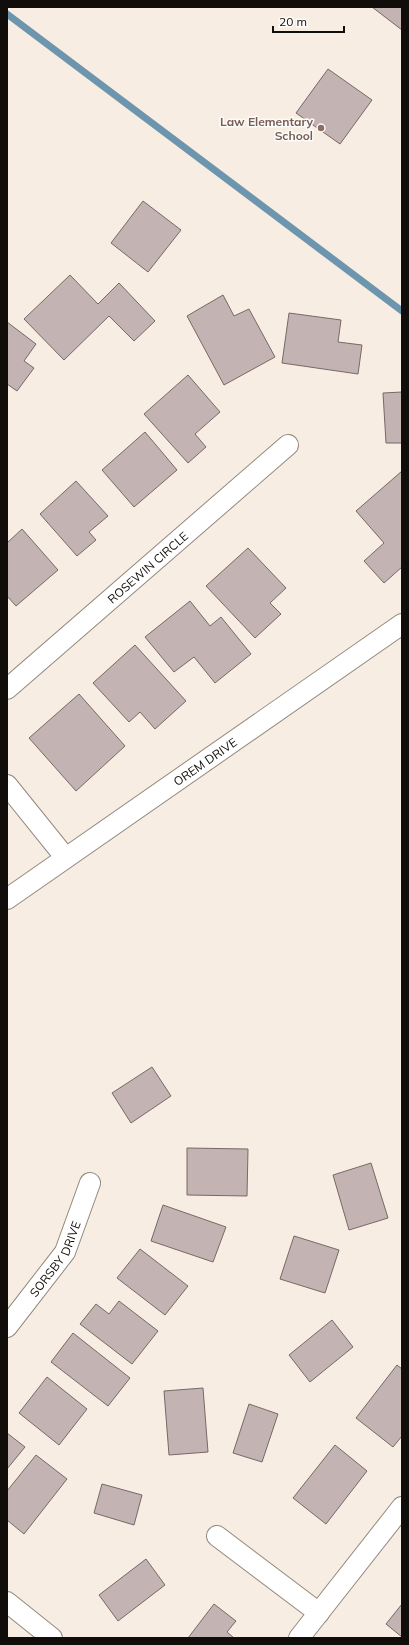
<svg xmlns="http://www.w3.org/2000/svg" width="409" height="1645" viewBox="0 0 409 1645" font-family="Mulish,sans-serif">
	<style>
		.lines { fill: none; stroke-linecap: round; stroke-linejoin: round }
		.stream { stroke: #6e95ae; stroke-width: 7 }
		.building { fill: #c3b3b2; stroke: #776967 }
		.minor-casing { stroke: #93897f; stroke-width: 22 }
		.minor { stroke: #fff; stroke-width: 20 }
		.education-dot { fill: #8d6e63; stroke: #fefcfa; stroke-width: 1.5 }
		.labels { text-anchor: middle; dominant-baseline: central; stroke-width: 3; stroke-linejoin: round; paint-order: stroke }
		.education-label { font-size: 12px; font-weight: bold; fill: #785e54; stroke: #fefcfa; text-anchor: end }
		.street-label { font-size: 12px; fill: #110d0a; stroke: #fefcfa }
	</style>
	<rect width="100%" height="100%" fill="#f7ede2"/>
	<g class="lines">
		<path class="stream" d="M 7,14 L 402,311"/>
	</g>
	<path class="building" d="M 372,7 L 402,7 L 402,30 Z
		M 328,69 L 372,100 L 340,144 L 296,113 Z
		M 143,201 L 181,230 L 148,272 L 111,243 Z
		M 70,275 L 98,304 L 119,283 L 155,321 L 134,341 L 109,316 L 64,360 L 24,319 Z
		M 223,295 L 234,316 L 249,309 L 275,357 L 224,385 L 187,316 Z
		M 289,313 L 341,320 L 338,342 L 362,345 L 358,374 L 282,363 Z
		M 7,322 L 36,344 L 24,361 L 34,368 L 17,391 L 7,384 Z
		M 188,375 L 220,412 L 195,434 L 206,447 L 188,463 L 144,414 Z
		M 402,392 L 402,443 L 386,443 L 383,393 Z
		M 145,432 L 177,470 L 134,507 L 102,470 Z
		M 402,471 L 402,567 L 384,583 L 364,561 L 384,543 L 356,511 Z
		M 76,481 L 108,516 L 89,532 L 96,540 L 77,556 L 40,514 Z
		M 22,529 L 58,570 L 16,606 L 7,596 L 7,543 Z
		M 248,548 L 286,588 L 270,603 L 281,614 L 255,638 L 206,586 Z
		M 190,601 L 210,626 L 221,617 L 251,654 L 215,683 L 194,657 L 174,672 L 145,637 Z
		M 135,645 L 186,701 L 155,729 L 140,712 L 129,722 L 93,683 Z
		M 79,694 L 125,746 L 76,791 L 29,738 Z
		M 152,1067 L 171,1096 L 131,1123 L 112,1093 Z
		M 187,1148 L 248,1149 L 247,1196 L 187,1195 Z
		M 371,1163 L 388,1218 L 349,1230 L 333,1175 Z
		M 163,1205 L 226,1227 L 213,1262 L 151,1241 Z
		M 294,1236 L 339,1250 L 325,1293 L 280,1279 Z
		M 140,1249 L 188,1286 L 165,1315 L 117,1278 Z
		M 119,1301 L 158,1331 L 132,1364 L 80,1324 L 96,1304 L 109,1314 Z
		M 332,1320 L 353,1347 L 310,1382 L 289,1355 Z
		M 73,1333 L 130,1378 L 108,1406 L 51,1362 Z
		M 397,1365 L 402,1369 L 402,1436 L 393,1447 L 356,1418 Z
		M 47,1377 L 87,1409 L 59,1445 L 19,1413 Z
		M 203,1388 L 208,1452 L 169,1455 L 164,1391 Z
		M 249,1404 L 278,1414 L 262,1462 L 233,1453 Z
		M 7,1433 L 25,1447 L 7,1469 Z
		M 335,1445 L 367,1471 L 326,1524 L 293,1498 Z
		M 36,1455 L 67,1479 L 24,1534 L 7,1520 L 7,1491 Z
		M 102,1484 L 142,1495 L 134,1525 L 94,1513 Z
		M 146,1559 L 165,1585 L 118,1621 L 99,1595 Z
		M 214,1604 L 236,1621 L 227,1632 L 234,1638 L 188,1638 Z
		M 402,1604 L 402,1637 L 386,1624 Z"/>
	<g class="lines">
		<defs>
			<g id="minor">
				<path id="s1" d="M 7,689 L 288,445"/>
				<path d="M 7,785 L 65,857"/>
				<path id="s2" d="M 7,899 L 402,624"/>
				<path id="s3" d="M 7,1327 L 65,1252 L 90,1183"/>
				<path d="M 217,1536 L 319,1613"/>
				<path d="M 7,1602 L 52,1638"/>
				<path d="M 299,1638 L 402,1507"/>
			</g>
		</defs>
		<use href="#minor" class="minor-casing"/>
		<use href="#minor" class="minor"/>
	</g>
	<circle class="education-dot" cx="321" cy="128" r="4"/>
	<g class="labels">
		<g class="education-label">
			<text x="313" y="121">Law Elementary<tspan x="313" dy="14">School</tspan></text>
		</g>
		<g class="street-label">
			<text stroke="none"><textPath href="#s1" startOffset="186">ROSEWIN CIRCLE</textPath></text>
			<text stroke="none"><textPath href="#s2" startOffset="241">OREM DRIVE</textPath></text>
			<text stroke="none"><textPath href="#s3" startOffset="84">SORSBY DRIVE</textPath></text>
		</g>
	</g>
	<rect width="409" height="1645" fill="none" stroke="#110d0a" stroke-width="16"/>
	<path d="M273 26v6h71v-6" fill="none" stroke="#110d0a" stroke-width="2"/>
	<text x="279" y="26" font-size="12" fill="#110d0a" stroke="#fefcfa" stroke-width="3" paint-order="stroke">20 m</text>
</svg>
